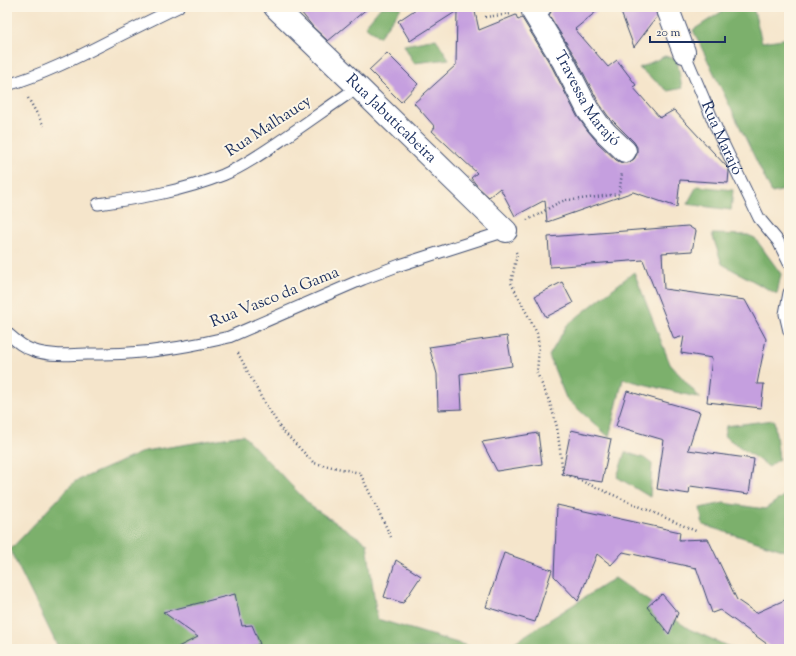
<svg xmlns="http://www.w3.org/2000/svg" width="796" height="656" viewBox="0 0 796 656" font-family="'Sorts Mill Goudy',serif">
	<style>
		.forest { fill: #7bb06c; stroke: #4b7065 }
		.building { fill: #c59fdf }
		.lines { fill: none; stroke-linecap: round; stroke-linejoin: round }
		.lane-casing { stroke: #3c4a6e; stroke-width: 13 }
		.street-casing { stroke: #3c4a6e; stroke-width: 24 }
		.path { stroke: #3c4a6e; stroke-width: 2.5; stroke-dasharray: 1 3; stroke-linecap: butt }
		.lane { stroke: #fff; stroke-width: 11 }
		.street { stroke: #fff; stroke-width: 22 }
		.labels { text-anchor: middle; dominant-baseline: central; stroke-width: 4; stroke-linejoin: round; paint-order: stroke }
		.street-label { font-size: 16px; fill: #1b2f5e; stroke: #fcf5e5 }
	</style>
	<rect width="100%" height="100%" fill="#fcf5e5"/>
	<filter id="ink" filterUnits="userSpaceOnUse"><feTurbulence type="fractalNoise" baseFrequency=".025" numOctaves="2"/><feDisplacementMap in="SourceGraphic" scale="8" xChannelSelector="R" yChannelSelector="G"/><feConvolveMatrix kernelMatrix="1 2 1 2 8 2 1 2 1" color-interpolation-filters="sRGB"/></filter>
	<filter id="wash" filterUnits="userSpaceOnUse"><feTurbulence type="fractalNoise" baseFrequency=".012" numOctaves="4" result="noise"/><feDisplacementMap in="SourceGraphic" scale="16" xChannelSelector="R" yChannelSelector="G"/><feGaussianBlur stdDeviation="0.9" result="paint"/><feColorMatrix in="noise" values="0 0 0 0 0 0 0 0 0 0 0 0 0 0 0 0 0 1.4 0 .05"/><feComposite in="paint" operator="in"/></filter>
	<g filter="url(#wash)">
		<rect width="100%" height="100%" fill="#f5e5cb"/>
		<path class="forest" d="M 381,7 L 402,7 L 379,37 L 365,26 Z
			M 729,7 L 753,7 L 762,42 L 789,38 L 789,189 L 772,193 L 693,30 Z
			M 436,39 L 449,59 L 414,63 L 404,45 Z
			M 665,56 L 677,60 L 682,88 L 668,91 L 639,68 Z
			M 697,186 L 733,190 L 731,210 L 687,204 Z
			M 712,234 L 748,235 L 755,238 L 781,274 L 777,294 L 722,264 Z
			M 634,272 L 670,364 L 700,398 L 623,379 L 609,437 L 566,398 L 549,356 L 567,325 Z
			M 774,420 L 779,459 L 769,467 L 724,436 L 726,426 Z
			M 243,435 L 312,507 L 367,543 L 377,619 L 478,649 L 59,649 L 10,550 L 74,482 L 145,451 Z
			M 625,452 L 644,458 L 652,464 L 650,497 L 617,477 Z
			M 789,492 L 789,552 L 703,525 L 700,508 L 724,503 L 765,509 Z
			M 615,578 L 689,629 L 734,649 L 504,649 Z"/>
		<g id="blocks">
			<path class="building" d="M 297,7 L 369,7 L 328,41 L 313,27 Z
				M 419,7 L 474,7 L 479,30 L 516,15 L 518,20 L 522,18 L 552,67 L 577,116 L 588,131 L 598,143 L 616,160 L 622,163 L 628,163 L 634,159 L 637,154 L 637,147 L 634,142 L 608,116 L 599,103 L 574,55 L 549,15 L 551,12 L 552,7 L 602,7 L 575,29 L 608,67 L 617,60 L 636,85 L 633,87 L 660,118 L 674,110 L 727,167 L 729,171 L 728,183 L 680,180 L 677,207 L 633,192 L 547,222 L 545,200 L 515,216 L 500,188 L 489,197 L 478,187 L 471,178 L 477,173 L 432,131 L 435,127 L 414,103 L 456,65 L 457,11 L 410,41 L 398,21 Z
				M 619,7 L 655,7 L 657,17 L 634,47 Z
				M 387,53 L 418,84 L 401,102 L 369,70 Z
				M 688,226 L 696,231 L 692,251 L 662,253 L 664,289 L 745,300 L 766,339 L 757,384 L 764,384 L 761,408 L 707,402 L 712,358 L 681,353 L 684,336 L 674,339 L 643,260 L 550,267 L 548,237 Z
				M 562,282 L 573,303 L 546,317 L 535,296 Z
				M 507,336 L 512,366 L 460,374 L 462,409 L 438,410 L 437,374 L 429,347 Z
				M 627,391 L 700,412 L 688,450 L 754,459 L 749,494 L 690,486 L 689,494 L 657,489 L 664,440 L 616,426 Z
				M 571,430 L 611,439 L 602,482 L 576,478 L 577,477 L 562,474 Z
				M 538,433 L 542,464 L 497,471 L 482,442 Z
				M 557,505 L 680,532 L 679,540 L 708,539 L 737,600 L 756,613 L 789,598 L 789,649 L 774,649 L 720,610 L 712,613 L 696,567 L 696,568 L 623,552 L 611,565 L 597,554 L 578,601 L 554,576 Z
				M 504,553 L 552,570 L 535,622 L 486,607 Z
				M 396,560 L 421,576 L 403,603 L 384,597 Z
				M 235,594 L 242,626 L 252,625 L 260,644 L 247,649 L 174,649 L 198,637 L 163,612 Z
				M 662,594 L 678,613 L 669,634 L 647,607 Z"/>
		</g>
	</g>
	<g filter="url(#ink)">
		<use href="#blocks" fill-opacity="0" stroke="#3c4a6e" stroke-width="1"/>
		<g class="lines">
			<defs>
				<g id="lane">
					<path id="s1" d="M 684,52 L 720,137 L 759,218 L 778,241 L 789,263"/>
					<path d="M 7,85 C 42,75 76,58 109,41 C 131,30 155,18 178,7"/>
					<path d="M 98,204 C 141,198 183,191 223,175 C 244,166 264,152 283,139 C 308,122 333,104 358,87"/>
					<path d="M 789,293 L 785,314 L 789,331"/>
					<path d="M 7,333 C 15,340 22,347 32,350 C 49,356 68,355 87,354 C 101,354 115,354 129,353 C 163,351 196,345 229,337 L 363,279 L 400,265 L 506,231"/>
				</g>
				<g id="street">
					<path id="s2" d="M 275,7 L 358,87 L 506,231"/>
					<path id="s3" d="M 540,7 L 533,12 L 563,61 L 588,110 L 598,124 L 607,134 L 625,151"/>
					<path d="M 667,7 L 684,52"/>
				</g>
			</defs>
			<use href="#lane" class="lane-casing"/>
			<use href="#street" class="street-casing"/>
			<path class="path" d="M 485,17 L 511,14
				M 28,98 L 44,126
				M 527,220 C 531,218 537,216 541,213 C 550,208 562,198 573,200 L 619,194 L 622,173
				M 516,252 L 517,254 L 511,283 L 537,333 L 539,347 L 537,373 L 550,403 L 557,427 L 563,473 L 698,532
				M 238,353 L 261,397 L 282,430 L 314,463 L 360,473 L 391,537"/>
			<use href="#lane" class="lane"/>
			<use href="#street" class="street"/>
		</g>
	</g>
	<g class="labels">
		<g class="street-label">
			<text stroke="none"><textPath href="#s3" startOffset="111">Travessa Marajó</textPath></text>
			<text stroke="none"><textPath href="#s2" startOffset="161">Rua Jabuticabeira</textPath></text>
			<text transform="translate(269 127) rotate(-33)">Rua Malhaucy</text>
			<text stroke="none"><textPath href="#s1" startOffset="94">Rua Marajó</textPath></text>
			<text transform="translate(275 298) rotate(-22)">Rua Vasco da Gama</text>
		</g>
	</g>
	<rect width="796" height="656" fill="none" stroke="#fcf5e5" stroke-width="24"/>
	<path d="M650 36v6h75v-6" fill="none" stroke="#1b2f5e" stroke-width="2"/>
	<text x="656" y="36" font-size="12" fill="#1b2f5e" stroke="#fcf5e5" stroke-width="3" paint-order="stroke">20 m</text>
</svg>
